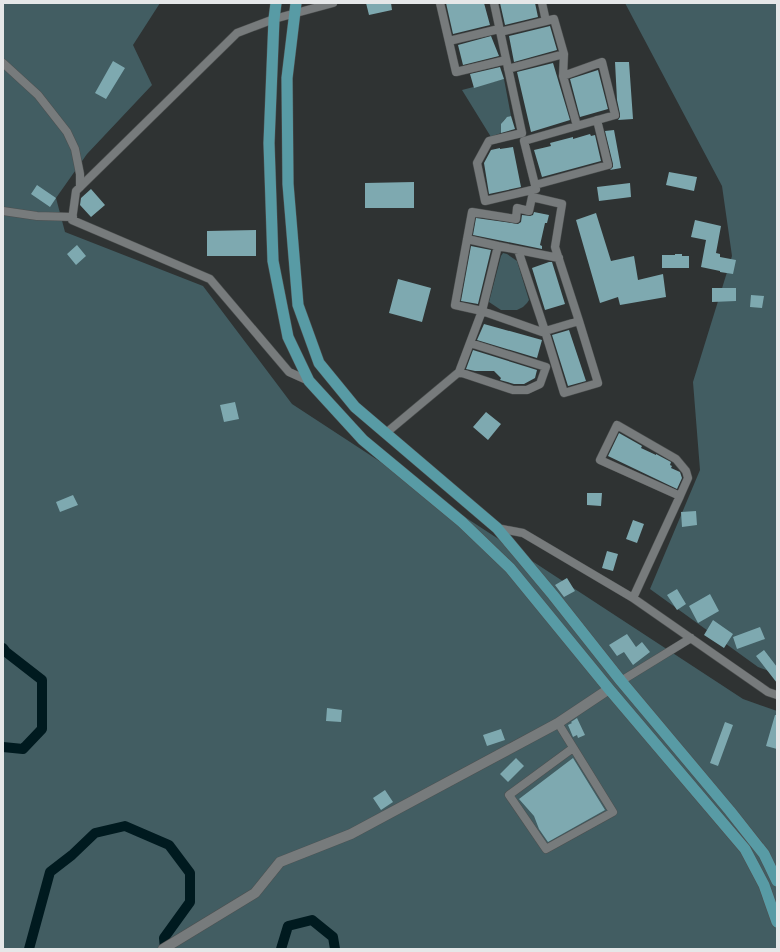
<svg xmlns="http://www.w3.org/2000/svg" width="780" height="952" viewBox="0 0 780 952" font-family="'PT Serif',serif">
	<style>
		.green { fill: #425d62 }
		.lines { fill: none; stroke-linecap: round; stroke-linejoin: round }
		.canal { stroke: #001a1f; stroke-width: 10 }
		.building { fill: #7ea9b0 }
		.minor-casing { stroke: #4d5050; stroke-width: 9 }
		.tertiary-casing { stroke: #4d5050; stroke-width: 11 }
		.primary-casing { stroke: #4d5050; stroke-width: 12 }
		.minor { stroke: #777b7c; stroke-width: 8 }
		.tertiary { stroke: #777b7c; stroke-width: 10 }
		.primary { stroke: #589ba5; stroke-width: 11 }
	</style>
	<rect width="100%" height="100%" fill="#2f3333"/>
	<path class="green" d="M 3,3 L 160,3 L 133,45 L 152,85 L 87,154 L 56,198 L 65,232 L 203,286 L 292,404 L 743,699 L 777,711 L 777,949 L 3,949 Z
		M 625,3 L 777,3 L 777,674 L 758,667 L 650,589 L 700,470 L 693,382 L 732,256 L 722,186 Z
		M 504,79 L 511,116 C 502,119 501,125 501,133 L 491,137 L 462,90 Z
		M 503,253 L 507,254 L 517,261 L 529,300 L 527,303 L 523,307 L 517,310 L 501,310 L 489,302 L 501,256 Z"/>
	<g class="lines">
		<path class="canal" d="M 3,648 L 6,652 L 42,680 L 42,729 L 23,749 L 3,747
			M 29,949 L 50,872 L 72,855 L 95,833 L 125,826 L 169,845 L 190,873 L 190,902 L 164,938 L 165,949
			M 281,949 L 288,926 L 312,920 L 333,937 L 335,949"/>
	</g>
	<path class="building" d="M 366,3 L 391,3 L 392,10 L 369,15 Z
		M 446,3 L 484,3 L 490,25 L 453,34 Z
		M 500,3 L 535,3 L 538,17 L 505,25 Z
		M 550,26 L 557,50 L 514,62 L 509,36 Z
		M 491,36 L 499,56 L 463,65 L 458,45 Z
		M 113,61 L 125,68 L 106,99 L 95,93 Z
		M 615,62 L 629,62 L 633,119 L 618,120 L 620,117 L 620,114 L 617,100 Z
		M 553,63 L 570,120 L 531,132 L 517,72 Z
		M 500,67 L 504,79 L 474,88 L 470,74 Z
		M 598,70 L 608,109 L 580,117 L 570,79 Z
		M 511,116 L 515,129 L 501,133 L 501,124 L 507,117 Z
		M 614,130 L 621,168 L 610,170 L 613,167 L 613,164 L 605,131 Z
		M 590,134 L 591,136 L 595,135 L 601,161 L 542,177 L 534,150 L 551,146 L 550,143 L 573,137 L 573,139 Z
		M 513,147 L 521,187 L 489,194 L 484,163 L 491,150 L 500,148 L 500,149 Z
		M 669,172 L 697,177 L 694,191 L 666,185 Z
		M 414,182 L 414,208 L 365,208 L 365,183 Z
		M 630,183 L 631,197 L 599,201 L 597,187 Z
		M 37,185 L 56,198 L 50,207 L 31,194 Z
		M 91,189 L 105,205 L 91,217 L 80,205 L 81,198 Z
		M 534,212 L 549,215 L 547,223 L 545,223 L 540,245 L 542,246 L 542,249 L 473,235 L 476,218 L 518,224 L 521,222 L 522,215 L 530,216 L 533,215 Z
		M 596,213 L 611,261 L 634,256 L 638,280 L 663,274 L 666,297 L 620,305 L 618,297 L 600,303 L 576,220 Z
		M 695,220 L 721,226 L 716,253 L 720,254 L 720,257 L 736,260 L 733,274 L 720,272 L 720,271 L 701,267 L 706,240 L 691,237 Z
		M 256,230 L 256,256 L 207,256 L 207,231 Z
		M 77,245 L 86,256 L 76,265 L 67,254 Z
		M 471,246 L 491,250 L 478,304 L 461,301 Z
		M 675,254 L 682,254 L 682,256 L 689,256 L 689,268 L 662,268 L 662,255 L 675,255 Z
		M 549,262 L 552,262 L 565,304 L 545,310 L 532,268 Z
		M 398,279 L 431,288 L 422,322 L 389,313 Z
		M 712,288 L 736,288 L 736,301 L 712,302 Z
		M 751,295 L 764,296 L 762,308 L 750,307 Z
		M 484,324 L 542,340 L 537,358 L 477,340 Z
		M 569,330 L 586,381 L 568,386 L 552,335 Z
		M 473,350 L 537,370 L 535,378 L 524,384 L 514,384 L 500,380 L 501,378 L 494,371 L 475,371 L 466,369 Z
		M 235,402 L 239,419 L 224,422 L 220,405 Z
		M 486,412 L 501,424 L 488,440 L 473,427 Z
		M 619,433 L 642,446 L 641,448 L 656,455 L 656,454 L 671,462 L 670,465 L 672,466 L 671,468 L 680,472 L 682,478 L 677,489 L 608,456 Z
		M 587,493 L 602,493 L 601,506 L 587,505 Z
		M 73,495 L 78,505 L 60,512 L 56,502 Z
		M 696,511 L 697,525 L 682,527 L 681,512 Z
		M 633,520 L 644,524 L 637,543 L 626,539 Z
		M 607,551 L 618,554 L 613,571 L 602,568 Z
		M 567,578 L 575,591 L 564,597 L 555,585 Z
		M 677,589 L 686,604 L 677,610 L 667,595 Z
		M 710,594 L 719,611 L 698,623 L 689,606 Z
		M 713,620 L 733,634 L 724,648 L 704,635 Z
		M 760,627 L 765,639 L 737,649 L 733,637 Z
		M 627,634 L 636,647 L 642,642 L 650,652 L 633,665 L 624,652 L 617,656 L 609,645 Z
		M 764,650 L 777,667 L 777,683 L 756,656 Z
		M 327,708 L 342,710 L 341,722 L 326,721 Z
		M 775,715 L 777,715 L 777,749 L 766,746 Z
		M 577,718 L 585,735 L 578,738 L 577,735 L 573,737 L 568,725 L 572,723 L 571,722 Z
		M 725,722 L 733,725 L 718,766 L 710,763 Z
		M 501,729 L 505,740 L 487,746 L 483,735 Z
		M 516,758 L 524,766 L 508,782 L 500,774 Z
		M 573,758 L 605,810 L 548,842 L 539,829 L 534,816 L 519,799 Z
		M 385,790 L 393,802 L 381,810 L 373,798 Z"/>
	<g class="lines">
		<defs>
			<path id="minor" d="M 440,3 L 456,72 L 506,60
				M 494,3 L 522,133 L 489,141 L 477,163 L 485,201 L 536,189 L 524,141 L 615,115 L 602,62 L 563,76 L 564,54 L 554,19 L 546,21 L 542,3
				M 500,32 L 546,21
				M 449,41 L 499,29
				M 3,63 L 38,95 L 67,132 L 75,149 L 80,174 L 80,187
				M 508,69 L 564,54
				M 563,76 L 577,126
				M 535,185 L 608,165 L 597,120
				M 3,211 L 37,216 L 73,217
				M 467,239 L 498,246
				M 518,250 L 545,331 L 564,393 L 598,383 L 579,321
				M 459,372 L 513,390 L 527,390 L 540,384 L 546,367 L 470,343
				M 309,381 L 289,372 L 210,279 L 72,220 L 76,191 L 237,33 L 274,19 L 333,3
				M 386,433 L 459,372 L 482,311 L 542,332 L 579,321 L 555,247 L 562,204 L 532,197 L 529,211 L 517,208 L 516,219 L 472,212 L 455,305 L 482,311 L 498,246 L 559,258
				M 497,528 L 523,533 L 633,598 L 768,692 L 777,695
				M 633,598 L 680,496 L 600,460 L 617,425 L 676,459 L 686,471 L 688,478 L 680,496
				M 621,681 L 691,638
				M 558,723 L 613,812 L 546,849 L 509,795 L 573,748"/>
			<path id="tertiary" d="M 163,949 L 255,893 L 280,862 L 351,834 L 558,723 L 609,689"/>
			<path id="primary" d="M 276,3 L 274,19 L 269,143 L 273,261 L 288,337 L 309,381 L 363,440 L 462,522 L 510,568 L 609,689 L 745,849 L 764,885 L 777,922
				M 296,3 L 287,78 L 288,184 L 298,305 L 319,363 L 355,407 L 497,528 L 553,595 L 621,681 L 730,811 L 764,854 L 777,881"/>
		</defs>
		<use href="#minor" class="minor-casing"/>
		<use href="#tertiary" class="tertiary-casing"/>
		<use href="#primary" class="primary-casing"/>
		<use href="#minor" class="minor"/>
		<use href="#tertiary" class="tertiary"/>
		<use href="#primary" class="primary"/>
	</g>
	<rect width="780" height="952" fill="none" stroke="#e5e7e8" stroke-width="8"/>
</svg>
